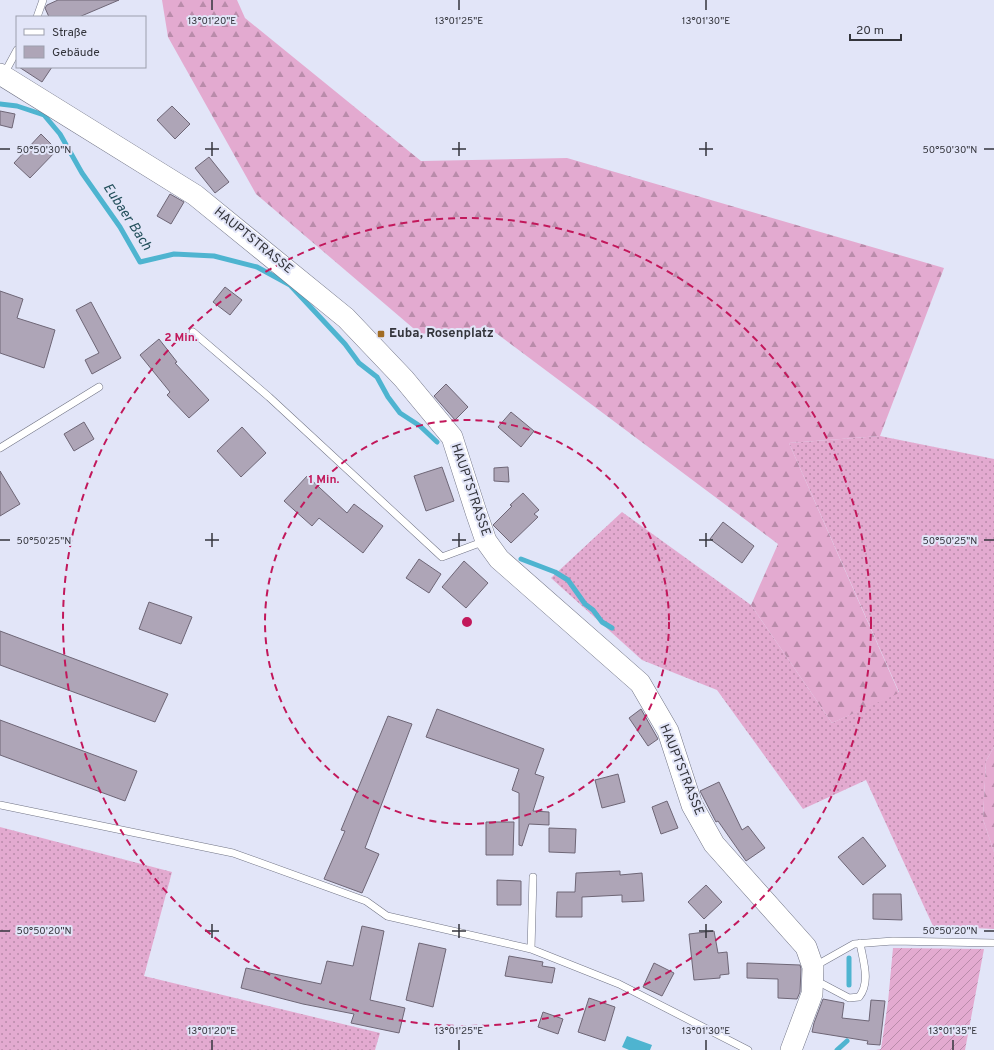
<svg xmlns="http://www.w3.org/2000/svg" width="994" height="1050" viewBox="0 0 994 1050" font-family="Overpass,sans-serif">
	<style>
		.grass { fill: url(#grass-dots) }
		.forest { fill: url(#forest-firs) }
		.garden { fill: url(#garden-furrows) }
		.water { fill: #4eb4d0 }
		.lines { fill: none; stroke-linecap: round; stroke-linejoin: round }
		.stream { stroke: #4eb4d0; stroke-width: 5 }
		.building { fill: #aea5b7; stroke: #6e6676 }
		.lane-casing { stroke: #717485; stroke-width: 8 }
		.secondary-casing { stroke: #717485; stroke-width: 22 }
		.lane { stroke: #fff; stroke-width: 7 }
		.secondary { stroke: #fff; stroke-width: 21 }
		.ticks { fill: none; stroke: #34353c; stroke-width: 1.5 }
		.ring { fill: none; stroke: #c2185b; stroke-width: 2; stroke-dasharray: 7 5 }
		.poi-dot { fill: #a16c25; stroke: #e2e5f8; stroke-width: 1.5 }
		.labels { text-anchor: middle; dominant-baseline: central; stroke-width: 4; stroke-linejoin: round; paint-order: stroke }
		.street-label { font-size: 13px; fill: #34353c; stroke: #e2e5f8 }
		.poi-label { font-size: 13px; font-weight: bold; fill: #34353c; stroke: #e2e5f8; text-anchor: start }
		.water-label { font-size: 14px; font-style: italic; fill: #24505c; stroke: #e2e5f8 }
		.ticks-label { font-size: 10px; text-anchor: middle; fill: #34353c; stroke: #e2e5f8; stroke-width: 4; stroke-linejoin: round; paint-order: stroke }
		.centre { fill: #c2185b; stroke: #e2e5f8; stroke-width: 2 }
		.ring-label { font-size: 12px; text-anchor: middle; font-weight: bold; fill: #c2185b; stroke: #e2e5f8; stroke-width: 4; stroke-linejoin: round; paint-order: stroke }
	</style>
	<defs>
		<pattern id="grass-dots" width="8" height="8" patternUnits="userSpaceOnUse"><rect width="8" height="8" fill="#e3aad0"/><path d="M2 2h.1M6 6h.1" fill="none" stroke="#b98baa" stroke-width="1.8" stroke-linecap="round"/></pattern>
		<pattern id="forest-firs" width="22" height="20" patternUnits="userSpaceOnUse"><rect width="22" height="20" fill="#e3aad0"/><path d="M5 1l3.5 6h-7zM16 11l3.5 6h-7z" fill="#b98baa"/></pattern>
		<pattern id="garden-furrows" width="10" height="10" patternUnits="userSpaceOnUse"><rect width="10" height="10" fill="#e3aad0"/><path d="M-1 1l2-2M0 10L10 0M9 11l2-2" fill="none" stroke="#b98baa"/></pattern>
	</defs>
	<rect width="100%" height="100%" fill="#e2e5f8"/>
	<path class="grass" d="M 880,436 L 994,459 L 994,747 L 986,761 L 983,819 L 994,852 L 994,929 L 933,926 L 866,780 L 803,809 L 717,690 L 642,660 L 551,578 L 622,512 L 751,605 L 832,723 L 899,692 L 789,443 Z
		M 0,827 L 172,872 L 144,976 L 380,1033 L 375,1050 L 0,1050 Z"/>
	<path class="forest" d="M 162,0 L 237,0 L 245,18 L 421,161 L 567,158 L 944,268 L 880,436 L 789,443 L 899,693 L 832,723 L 751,605 L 778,544 L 488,327 L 420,334 L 256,194 L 168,37 Z
		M 994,747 L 994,852 L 983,819 L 986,761 Z"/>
	<path class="garden" d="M 893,948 L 984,949 L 965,1050 L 876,1050 L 881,1049 L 888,1002 Z"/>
	<path class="water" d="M 627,1036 L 652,1045 L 650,1050 L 629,1050 L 622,1047 Z"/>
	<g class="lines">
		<path class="stream" d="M 0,104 L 17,106 L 44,115 L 60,134 L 82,173 L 120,227 L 140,262 L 174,254 L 214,256 L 257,267 L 290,285 L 345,344 L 359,363 L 377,377 L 388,397 L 400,413 L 420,426 L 437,442
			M 521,559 L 555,572 L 568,580 L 585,604 L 593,610 L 602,622 L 612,628
			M 849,985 L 849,958
			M 837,1050 L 847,1041"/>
	</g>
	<path class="building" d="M 58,0 L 119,0 L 79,17 L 49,17 L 45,8 L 47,5 Z
		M 19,67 L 52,67 L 42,82 Z
		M 172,106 L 190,124 L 175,139 L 157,120 Z
		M 0,111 L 15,114 L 12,128 L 0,125 Z
		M 41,134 L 57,150 L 30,178 L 14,163 Z
		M 209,157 L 229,182 L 215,193 L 195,168 Z
		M 170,194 L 184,202 L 171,224 L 157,216 Z
		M 225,287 L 242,300 L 230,315 L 213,302 Z
		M 0,291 L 23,299 L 17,318 L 55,330 L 44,368 L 0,353 Z
		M 91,302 L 121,358 L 92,374 L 85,360 L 99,353 L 76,310 Z
		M 159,339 L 177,362 L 175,363 L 209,400 L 189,418 L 167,395 L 170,392 L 140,355 Z
		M 446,384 L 468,407 L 455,420 L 434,396 Z
		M 511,412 L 534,431 L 521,447 L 498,427 Z
		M 84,422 L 94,439 L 74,451 L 64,434 Z
		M 242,427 L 266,453 L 241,477 L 217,451 Z
		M 442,467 L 454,501 L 426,511 L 414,476 Z
		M 508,467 L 509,482 L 494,481 L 494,468 Z
		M 0,471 L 20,504 L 0,516 Z
		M 307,476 L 347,513 L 354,504 L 383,526 L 363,553 L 319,518 L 312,526 L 284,501 Z
		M 523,493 L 539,510 L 534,514 L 538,517 L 511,543 L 493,525 L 512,506 L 510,505 Z
		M 723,522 L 754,546 L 742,563 L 710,539 Z
		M 419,559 L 441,574 L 429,593 L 406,578 Z
		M 464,561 L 488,583 L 466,608 L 442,587 Z
		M 149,602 L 192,617 L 181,644 L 139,629 Z
		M 0,631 L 168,694 L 155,722 L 0,665 Z
		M 437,709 L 544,749 L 535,774 L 544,777 L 533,811 L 549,812 L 549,825 L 529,824 L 522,846 L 519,845 L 519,793 L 512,790 L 519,769 L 426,737 Z
		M 641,709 L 658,739 L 648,746 L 629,718 Z
		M 388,716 L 412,724 L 365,848 L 379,854 L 362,893 L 324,879 L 345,831 L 341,830 Z
		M 0,720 L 137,771 L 125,801 L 0,755 Z
		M 618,774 L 625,802 L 602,808 L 595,780 Z
		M 719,782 L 742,830 L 748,826 L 765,848 L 746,861 L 718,821 L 716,822 L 700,791 Z
		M 667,801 L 678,828 L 661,834 L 652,807 Z
		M 486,822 L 514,822 L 513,855 L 486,855 Z
		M 549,828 L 576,829 L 575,853 L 549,852 Z
		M 863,837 L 886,866 L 863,885 L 838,857 Z
		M 620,871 L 620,875 L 642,873 L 644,901 L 622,902 L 622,895 L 582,897 L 582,917 L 556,917 L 557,892 L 575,892 L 576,873 Z
		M 497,880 L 521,881 L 521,905 L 497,905 Z
		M 706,885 L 722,902 L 704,919 L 688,902 Z
		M 873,894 L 901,894 L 902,920 L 873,919 Z
		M 362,926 L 384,931 L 370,1000 L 405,1008 L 399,1033 L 351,1023 L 354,1014 L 303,1004 L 241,988 L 246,968 L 321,984 L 327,961 L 353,966 Z
		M 714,931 L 718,953 L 727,952 L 729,974 L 720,975 L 720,978 L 694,980 L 689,934 Z
		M 419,943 L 446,949 L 433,1007 L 406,1000 Z
		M 509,956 L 543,962 L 542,966 L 555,968 L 552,983 L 505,976 Z
		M 654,963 L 674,973 L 662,996 L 643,987 Z
		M 747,963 L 800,965 L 801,969 L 800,992 L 797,999 L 778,998 L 778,979 L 747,978 Z
		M 589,998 L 615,1007 L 605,1041 L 578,1032 Z
		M 823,999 L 844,1003 L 842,1018 L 869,1021 L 871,1000 L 885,1001 L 880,1045 L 867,1044 L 868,1041 L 812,1032 L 814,1023 Z
		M 543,1012 L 563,1019 L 558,1034 L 538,1027 Z"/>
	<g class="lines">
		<defs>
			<path id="lane" d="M 37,17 L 43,0
				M 4,74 L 17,50
				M 193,332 L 269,397 L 442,557 L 485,541
				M 0,448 L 99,387
				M 0,805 L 233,853 L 366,901 L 387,916 L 531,949
				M 533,877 L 531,949 L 619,984 L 748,1050
				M 815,966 L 854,944 L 893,941 L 994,943
				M 815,980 L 849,998 L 859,997 C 871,982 863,961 860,943"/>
			<path id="secondary" d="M 0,74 L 195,195 L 346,318 L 404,379 L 452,437 L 476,512 L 486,541 L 499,559 L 640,683 L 668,731 L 692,805 L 714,844 L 806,947 L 813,967 L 812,994 L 791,1050"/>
		</defs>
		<use href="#lane" class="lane-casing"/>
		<use href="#secondary" class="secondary-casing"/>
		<use href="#lane" class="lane"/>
		<use href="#secondary" class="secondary"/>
	</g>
	<path class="ticks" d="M 212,0 L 212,10M 459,0 L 459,10M 706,0 L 706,10M 212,142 L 212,156M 459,142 L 459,156M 706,142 L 706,156M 0,149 L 10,149M 205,149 L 219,149M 452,149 L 466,149M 699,149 L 713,149M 984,149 L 994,149M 212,533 L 212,547M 459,533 L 459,547M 706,533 L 706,547M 0,540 L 10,540M 205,540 L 219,540M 452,540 L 466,540M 699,540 L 713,540M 984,540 L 994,540M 212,924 L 212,938M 459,924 L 459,938M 706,924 L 706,938M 0,931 L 10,931M 205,931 L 219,931M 452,931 L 466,931M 699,931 L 713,931M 984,931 L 994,931M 212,1040 L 212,1050M 459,1040 L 459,1050M 706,1040 L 706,1050M 953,1040 L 953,1050"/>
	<g class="ring">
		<circle cx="467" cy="622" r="202"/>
		<circle cx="467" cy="622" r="404"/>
	</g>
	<rect class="poi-dot" x="377" y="330" width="8" height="8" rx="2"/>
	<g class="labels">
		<g class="street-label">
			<text transform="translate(253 241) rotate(39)">HAUPTSTRASSE</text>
			<text transform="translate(470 490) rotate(71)">HAUPTSTRASSE</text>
			<text transform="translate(681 770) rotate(68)">HAUPTSTRASSE</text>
		</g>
		<g class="poi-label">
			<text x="389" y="334">Euba, Rosenplatz</text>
		</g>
		<g class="water-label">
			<text transform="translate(127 217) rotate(57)">Eubaer Bach</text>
		</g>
	</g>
	<g class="ticks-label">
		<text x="212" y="24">13°01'20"E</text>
		<text x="459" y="24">13°01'25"E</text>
		<text x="706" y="24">13°01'30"E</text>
		<text x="44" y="153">50°50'30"N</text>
		<text x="950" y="153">50°50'30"N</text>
		<text x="44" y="544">50°50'25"N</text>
		<text x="950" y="544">50°50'25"N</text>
		<text x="44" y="934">50°50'20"N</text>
		<text x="950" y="934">50°50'20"N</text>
		<text x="212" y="1034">13°01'20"E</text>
		<text x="459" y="1034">13°01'25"E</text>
		<text x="706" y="1034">13°01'30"E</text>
		<text x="953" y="1034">13°01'35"E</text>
	</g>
	<circle cx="467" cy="622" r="6" class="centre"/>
	<g class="ring-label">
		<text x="181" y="341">2 Min.</text>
		<text x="324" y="483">1 Min.</text>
	</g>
	<rect x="16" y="16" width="130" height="52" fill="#e2e5f8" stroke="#9c9fad"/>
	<rect x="24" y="29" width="20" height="6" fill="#ffffff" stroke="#9c9fad"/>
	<text x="52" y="36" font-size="12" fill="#34353c">Straße</text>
	<rect x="24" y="46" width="20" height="12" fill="#aea5b7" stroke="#9c9fad"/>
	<text x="52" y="56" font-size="12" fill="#34353c">Gebäude</text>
	<path d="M850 34v6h51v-6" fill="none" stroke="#34353c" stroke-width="2"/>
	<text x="856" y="34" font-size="12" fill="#34353c" stroke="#e2e5f8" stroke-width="3" paint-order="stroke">20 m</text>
</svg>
